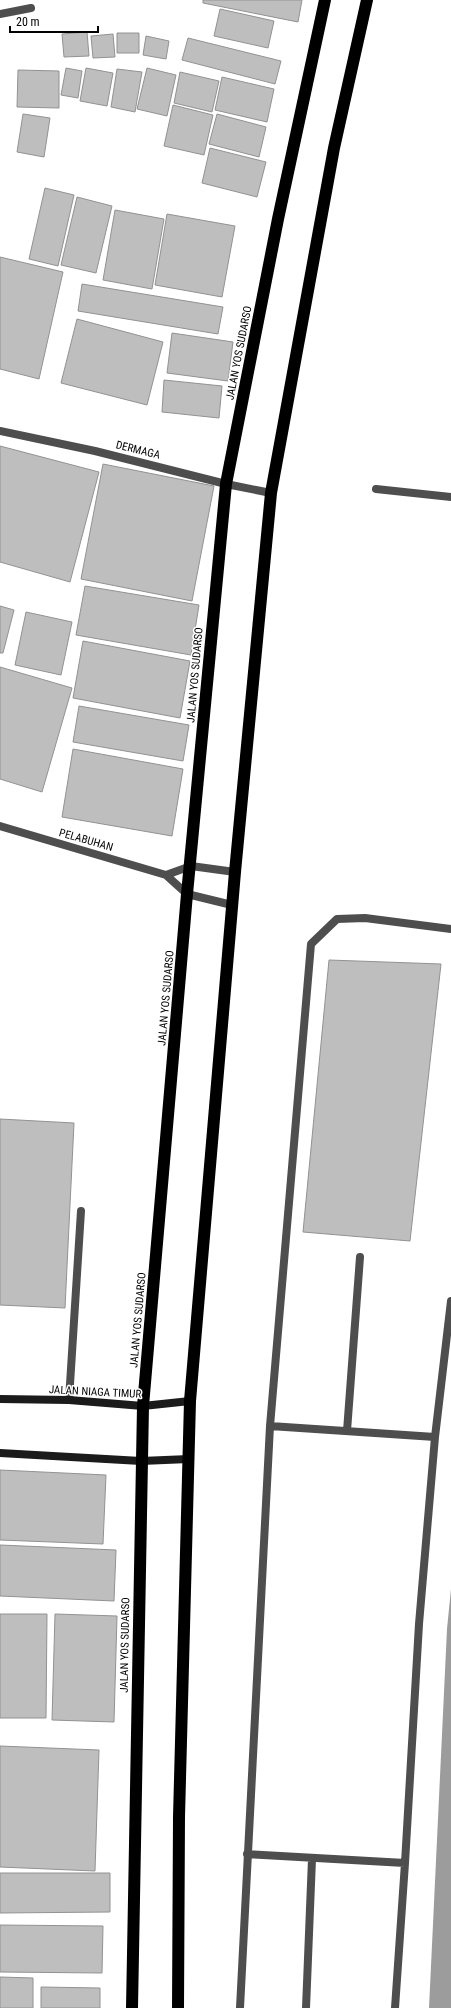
<svg xmlns="http://www.w3.org/2000/svg" width="451" height="2008" viewBox="0 0 451 2008" font-family="'Roboto Condensed',sans-serif">
	<style>
		.water { fill: #9c9c9c }
		.building { fill: #bebebe; stroke: #929292 }
		.lines { fill: none; stroke-linecap: round; stroke-linejoin: round }
		.lane { stroke: #4e4e4e; stroke-width: 8 }
		.street { stroke: #4e4e4e; stroke-width: 8 }
		.secondary { stroke: #1b1b1b; stroke-width: 8 }
		.highway { stroke: #000; stroke-width: 12 }
		.labels { text-anchor: middle; dominant-baseline: central; stroke-width: 3; stroke-linejoin: round; paint-order: stroke }
		.street-label { font-size: 11px; fill: #000; stroke: #fff }
	</style>
	<rect width="100%" height="100%" fill="#fff"/>
	<path class="water" d="M 451,1589 L 451,2008 L 429,2008 L 447,1629 Z"/>
	<path class="building" d="M 203,0 L 302,0 L 298,22 L 203,3 Z
		M 220,9 L 274,21 L 268,48 L 214,36 Z
		M 87,32 L 89,56 L 64,57 L 62,34 Z
		M 117,33 L 139,33 L 139,53 L 117,53 Z
		M 113,34 L 115,57 L 93,58 L 91,36 Z
		M 146,36 L 169,41 L 166,59 L 143,55 Z
		M 188,38 L 281,61 L 275,84 L 182,60 Z
		M 66,68 L 82,71 L 78,98 L 61,95 Z
		M 86,68 L 113,73 L 107,106 L 80,101 Z
		M 147,68 L 176,75 L 167,116 L 137,109 Z
		M 117,69 L 142,72 L 135,112 L 111,107 Z
		M 18,70 L 59,71 L 59,108 L 17,107 Z
		M 180,72 L 219,81 L 212,112 L 174,103 Z
		M 222,77 L 274,89 L 267,122 L 215,110 Z
		M 173,105 L 213,115 L 204,155 L 164,146 Z
		M 23,114 L 50,118 L 44,157 L 17,152 Z
		M 217,114 L 266,127 L 259,157 L 209,144 Z
		M 210,148 L 266,162 L 257,197 L 202,183 Z
		M 45,188 L 74,195 L 58,266 L 29,259 Z
		M 77,197 L 112,206 L 96,273 L 61,265 Z
		M 115,210 L 164,219 L 152,289 L 103,280 Z
		M 167,214 L 235,226 L 222,297 L 155,285 Z
		M 0,257 L 63,272 L 39,379 L 0,369 Z
		M 82,284 L 223,307 L 218,334 L 78,311 Z
		M 77,319 L 163,342 L 147,405 L 61,383 Z
		M 172,333 L 233,342 L 228,381 L 167,373 Z
		M 164,380 L 222,386 L 219,418 L 162,412 Z
		M 0,446 L 99,472 L 70,582 L 0,562 Z
		M 103,464 L 214,486 L 192,601 L 81,579 Z
		M 85,586 L 199,605 L 191,655 L 76,635 Z
		M 0,606 L 14,610 L 3,653 L 0,653 Z
		M 26,612 L 72,622 L 61,675 L 15,665 Z
		M 83,641 L 190,661 L 180,718 L 73,698 Z
		M 0,667 L 72,688 L 42,792 L 0,779 Z
		M 79,706 L 189,725 L 183,761 L 73,742 Z
		M 73,749 L 183,769 L 172,836 L 62,817 Z
		M 329,960 L 441,964 L 410,1241 L 303,1232 Z
		M 0,1119 L 74,1123 L 65,1308 L 0,1305 Z
		M 0,1470 L 106,1475 L 103,1544 L 0,1540 Z
		M 0,1545 L 116,1550 L 114,1601 L 0,1596 Z
		M 0,1614 L 47,1614 L 46,1718 L 0,1718 Z
		M 55,1614 L 117,1616 L 114,1722 L 52,1720 Z
		M 0,1746 L 99,1750 L 95,1871 L 0,1867 Z
		M 0,1873 L 110,1873 L 110,1912 L 0,1913 Z
		M 0,1925 L 103,1926 L 102,1973 L 0,1972 Z
		M 0,1977 L 33,1978 L 33,2008 L 0,2008 Z
		M 41,1987 L 100,1988 L 100,2008 L 41,2008 Z"/>
	<g class="lines">
		<path class="lane" d="M 376,489 L 451,497
			M 69,1400 L 81,1211
			M 270,1426 L 435,1437 L 419,1624 L 405,1863
			M 347,1431 L 360,1257
			M 435,1437 L 451,1301
			M 247,1854 L 405,1863 L 395,2008
			M 240,2008 L 270,1426 L 311,944 L 337,919 L 365,918 L 451,929
			M 306,2008 L 312,1859"/>
		<path class="street" d="M 0,14 L 31,8
			M 0,431 L 95,451 L 226,484 L 271,493
			M 0,826 L 166,875 L 187,894 L 232,905
			M 166,875 L 191,866 L 235,872"/>
		<path class="secondary" d="M 0,1399 L 69,1400 L 143,1406 L 190,1401
			M 0,1453 L 141,1461 L 189,1459"/>
		<path class="highway" d="M 132,2008 L 143,1406 L 187,894 L 226,484 L 278,219 L 325,0
			M 178,2008 L 179,1817 L 190,1401 L 235,872 L 271,493 L 334,148 L 367,0"/>
	</g>
	<g class="labels">
		<g class="street-label">
			<text transform="translate(239 353) rotate(-79)">JALAN YOS SUDARSO</text>
			<text transform="translate(138 450) rotate(14)">DERMAGA</text>
			<text transform="translate(195 675) rotate(-85)">JALAN YOS SUDARSO</text>
			<text transform="translate(86 840) rotate(16)">PELABUHAN</text>
			<text transform="translate(166 998) rotate(-85)">JALAN YOS SUDARSO</text>
			<text transform="translate(138 1320) rotate(-85)">JALAN YOS SUDARSO</text>
			<text transform="translate(95 1392) rotate(3)">JALAN NIAGA TIMUR</text>
			<text transform="translate(125 1645) rotate(-89)">JALAN YOS SUDARSO</text>
		</g>
	</g>
	<path d="M10 26v6h88v-6" fill="none" stroke="#000000" stroke-width="2"/>
	<text x="16" y="26" font-size="12" fill="#000000" stroke="#ffffff" stroke-width="3" paint-order="stroke">20 m</text>
</svg>
